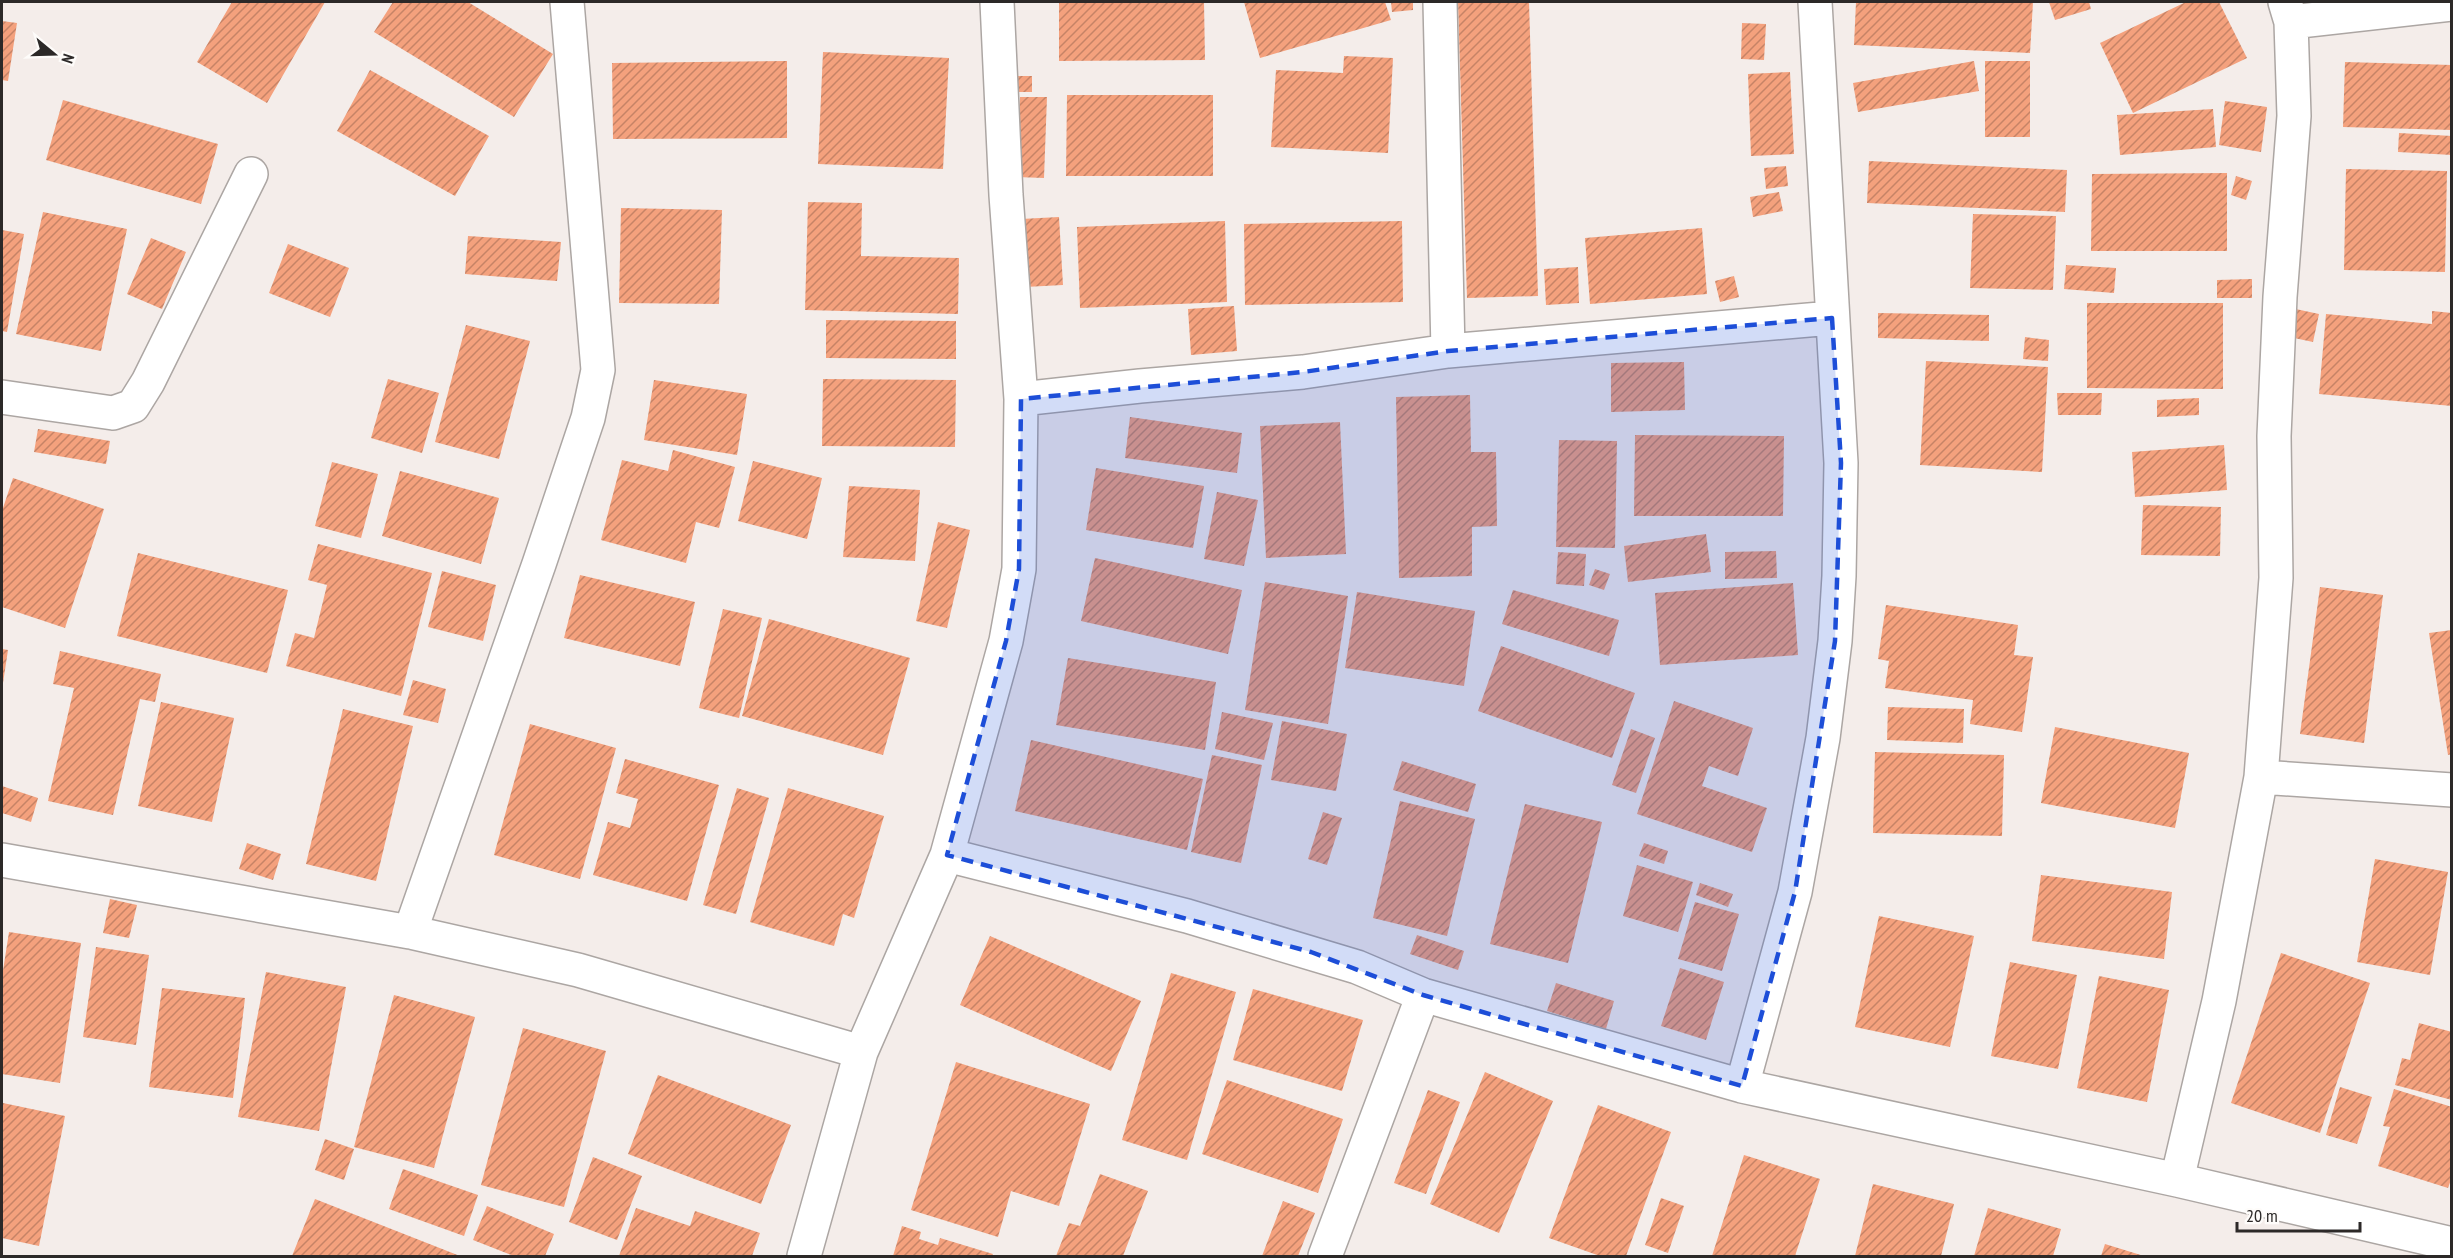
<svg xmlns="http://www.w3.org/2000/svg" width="2453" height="1258" viewBox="0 0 2453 1258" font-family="'PT Sans Narrow',sans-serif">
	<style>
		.building { fill: url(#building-hatch) }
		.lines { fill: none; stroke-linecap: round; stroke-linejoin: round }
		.minor-casing { stroke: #aca6a3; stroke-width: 36 }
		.minor { stroke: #fff; stroke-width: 33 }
		.marked { fill: #1d4ed8; fill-opacity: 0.2; stroke: #1d4ed8; stroke-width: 4.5; stroke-dasharray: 12 8; stroke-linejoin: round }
	</style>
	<defs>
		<pattern id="building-hatch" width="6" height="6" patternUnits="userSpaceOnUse" patternTransform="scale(1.5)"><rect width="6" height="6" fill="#f4a17d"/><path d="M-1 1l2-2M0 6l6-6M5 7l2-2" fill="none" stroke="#c68366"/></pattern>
	</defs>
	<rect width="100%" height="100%" fill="#f4edea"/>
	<path class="building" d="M 232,2 L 325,2 L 267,103 L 197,62 Z
		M 393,2 L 468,2 L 553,54 L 514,117 L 374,32 Z
		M 1059,2 L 1204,2 L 1205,60 L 1059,61 Z
		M 1244,2 L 1385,2 L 1391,20 L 1260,58 Z
		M 1391,2 L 1413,2 L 1413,10 L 1392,12 Z
		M 1458,2 L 1529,2 L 1538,296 L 1467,298 Z
		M 1856,2 L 2033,2 L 2030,53 L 1854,45 Z
		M 2049,2 L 2089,2 L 2091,9 L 2055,20 Z
		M 2186,2 L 2219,2 L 2247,58 L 2133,113 L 2100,43 Z
		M 2,21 L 17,23 L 8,81 L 2,80 Z
		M 1742,23 L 1766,24 L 1764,60 L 1741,59 Z
		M 823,52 L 949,58 L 943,169 L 818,164 Z
		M 1344,56 L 1393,58 L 1388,153 L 1271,147 L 1276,70 L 1343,73 Z
		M 787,61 L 787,138 L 613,139 L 612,63 Z
		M 1974,61 L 1979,91 L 1858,112 L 1853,83 Z
		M 1985,61 L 2030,61 L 2030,137 L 1985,137 Z
		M 2345,62 L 2452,65 L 2452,130 L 2343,127 Z
		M 370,70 L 489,136 L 455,196 L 337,131 Z
		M 1790,72 L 1794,154 L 1751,156 L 1748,74 Z
		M 1010,76 L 1032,76 L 1032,92 L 1010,92 Z
		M 1067,95 L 1213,95 L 1213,176 L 1066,176 Z
		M 1020,97 L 1047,97 L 1044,178 L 1016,177 Z
		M 63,100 L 218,144 L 201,204 L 46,160 Z
		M 2225,101 L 2267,107 L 2261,152 L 2219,145 Z
		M 2213,109 L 2216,147 L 2120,155 L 2117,115 Z
		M 2399,133 L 2452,136 L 2452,155 L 2398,152 Z
		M 1869,161 L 2067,170 L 2065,212 L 1867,203 Z
		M 1786,166 L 1788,186 L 1766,189 L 1764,168 Z
		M 2346,169 L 2447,171 L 2445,272 L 2344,270 Z
		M 2227,173 L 2227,251 L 2091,251 L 2092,174 Z
		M 2236,176 L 2252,181 L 2246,200 L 2231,195 Z
		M 1779,192 L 1783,211 L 1753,217 L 1750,197 Z
		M 808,202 L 862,203 L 861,256 L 959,258 L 958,314 L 805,310 Z
		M 621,208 L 722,210 L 719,304 L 619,303 Z
		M 43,212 L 127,229 L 101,351 L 16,334 Z
		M 1973,214 L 2056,216 L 2053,290 L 1970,288 Z
		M 1059,217 L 1063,285 L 1025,287 L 1021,219 Z
		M 1225,221 L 1227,302 L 1080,308 L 1077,227 Z
		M 1402,221 L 1403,302 L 1245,305 L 1244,224 Z
		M 1702,228 L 1707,294 L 1590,304 L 1585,238 Z
		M 2,230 L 24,234 L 7,332 L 2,331 Z
		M 468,236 L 561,242 L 557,281 L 465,274 Z
		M 151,238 L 186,252 L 162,309 L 127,294 Z
		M 288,244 L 349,268 L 330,317 L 269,293 Z
		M 2066,265 L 2116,268 L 2114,293 L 2064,289 Z
		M 1578,267 L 1579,303 L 1546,305 L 1544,269 Z
		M 1734,276 L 1739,297 L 1720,302 L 1715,281 Z
		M 2252,279 L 2252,298 L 2217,298 L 2217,280 Z
		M 2087,303 L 2223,303 L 2223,389 L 2087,388 Z
		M 1234,306 L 1237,351 L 1191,355 L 1188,309 Z
		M 2291,308 L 2319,314 L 2313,342 L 2285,336 Z
		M 2432,311 L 2452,313 L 2452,406 L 2319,394 L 2326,314 L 2432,324 Z
		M 1878,313 L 1989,315 L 1989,341 L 1878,338 Z
		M 826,320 L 956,321 L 956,359 L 826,358 Z
		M 466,325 L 530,341 L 499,459 L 435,442 Z
		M 2025,337 L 2049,340 L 2048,361 L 2023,359 Z
		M 1926,361 L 2048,367 L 2042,472 L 1920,465 Z
		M 1684,362 L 1685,410 L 1611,412 L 1611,363 Z
		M 388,379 L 439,393 L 422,453 L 371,438 Z
		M 823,379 L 956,380 L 955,447 L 822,446 Z
		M 654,380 L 747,394 L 737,455 L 644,440 Z
		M 2057,393 L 2102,393 L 2101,415 L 2058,415 Z
		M 1470,395 L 1471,452 L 1496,452 L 1497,526 L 1472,527 L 1472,576 L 1399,578 L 1396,397 Z
		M 2199,398 L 2199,415 L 2157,417 L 2157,400 Z
		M 1130,417 L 1242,433 L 1237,473 L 1125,458 Z
		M 1340,422 L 1346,554 L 1266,558 L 1260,426 Z
		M 38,429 L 110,441 L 106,464 L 34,452 Z
		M 1635,435 L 1784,436 L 1783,516 L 1634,516 Z
		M 1559,440 L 1617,441 L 1615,548 L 1556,547 Z
		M 2224,445 L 2227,490 L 2135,497 L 2132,452 Z
		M 673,450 L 735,467 L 719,528 L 696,522 L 686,563 L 601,540 L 622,460 L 668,471 Z
		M 753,461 L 822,478 L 807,539 L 738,521 Z
		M 332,462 L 378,474 L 361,538 L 315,526 Z
		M 1096,468 L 1204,486 L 1193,548 L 1086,530 Z
		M 400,471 L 499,498 L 481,564 L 382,536 Z
		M 13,478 L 104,509 L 65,628 L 2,607 L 2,511 Z
		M 849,486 L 920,490 L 915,561 L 843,557 Z
		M 1217,492 L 1258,500 L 1244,566 L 1204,559 Z
		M 2143,505 L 2221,507 L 2220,556 L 2141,555 Z
		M 938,522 L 970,530 L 947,628 L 916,621 Z
		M 1706,534 L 1711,572 L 1628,582 L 1624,546 Z
		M 318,544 L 432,573 L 401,696 L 286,666 L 295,633 L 314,638 L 327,585 L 308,580 Z
		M 1776,551 L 1777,578 L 1725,579 L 1725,552 Z
		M 1558,552 L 1586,554 L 1584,586 L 1556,584 Z
		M 138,553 L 288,590 L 267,673 L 117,636 Z
		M 1095,558 L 1242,590 L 1228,654 L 1081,621 Z
		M 1595,569 L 1610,574 L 1604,590 L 1589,585 Z
		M 442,571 L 496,585 L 483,641 L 428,627 Z
		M 580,575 L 695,602 L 680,666 L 564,638 Z
		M 1265,582 L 1348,596 L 1328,724 L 1245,710 Z
		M 1793,583 L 1798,655 L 1660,665 L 1655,593 Z
		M 2320,587 L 2383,595 L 2364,743 L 2300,734 Z
		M 1513,590 L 1619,620 L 1609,656 L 1502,624 Z
		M 1357,592 L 1475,611 L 1464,686 L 1345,668 Z
		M 1886,605 L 2018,625 L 2014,655 L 2033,657 L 2022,732 L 1970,724 L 1973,700 L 1885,688 L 1889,661 L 1878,659 Z
		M 723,609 L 762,618 L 739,718 L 699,708 Z
		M 769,619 L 910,658 L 883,755 L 742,716 Z
		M 2452,630 L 2452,754 L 2448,755 L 2429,633 Z
		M 1501,646 L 1635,693 L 1612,758 L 1478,711 Z
		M 2,649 L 8,650 L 3,683 L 2,683 Z
		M 60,651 L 161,674 L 155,702 L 140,699 L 113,815 L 48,801 L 74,688 L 53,684 Z
		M 1068,658 L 1216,682 L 1205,750 L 1056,725 Z
		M 413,680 L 446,689 L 438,723 L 403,715 Z
		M 1674,701 L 1753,728 L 1738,776 L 1709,766 L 1702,786 L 1767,808 L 1752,852 L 1637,814 Z
		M 161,702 L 234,718 L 212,822 L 138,806 Z
		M 1888,707 L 1964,709 L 1963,743 L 1887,740 Z
		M 343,709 L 413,726 L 376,881 L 306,864 Z
		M 1222,712 L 1273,723 L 1264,760 L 1215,749 Z
		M 1282,721 L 1347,734 L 1336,791 L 1271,780 Z
		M 530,724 L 616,748 L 580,879 L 494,855 Z
		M 2055,727 L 2189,753 L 2175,828 L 2041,803 Z
		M 1631,729 L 1655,738 L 1636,793 L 1612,785 Z
		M 1031,740 L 1203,779 L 1187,850 L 1015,811 Z
		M 1875,752 L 2004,755 L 2002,836 L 1873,833 Z
		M 1212,755 L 1262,765 L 1241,863 L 1191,852 Z
		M 625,759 L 719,785 L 687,901 L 593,875 L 608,822 L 630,828 L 638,799 L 616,793 Z
		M 1402,761 L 1476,784 L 1468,812 L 1393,790 Z
		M 2,786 L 38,798 L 31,822 L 2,813 Z
		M 737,788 L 769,798 L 736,914 L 703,905 Z
		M 788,788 L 884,816 L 854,918 L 843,914 L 834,946 L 750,922 Z
		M 1400,801 L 1475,819 L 1447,936 L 1373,918 Z
		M 1525,804 L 1602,822 L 1568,963 L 1490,944 Z
		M 1323,812 L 1342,818 L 1327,865 L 1308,859 Z
		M 247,843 L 281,854 L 273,880 L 239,869 Z
		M 1644,843 L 1668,851 L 1664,864 L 1639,856 Z
		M 2375,859 L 2448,872 L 2430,975 L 2357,962 Z
		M 1637,865 L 1693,882 L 1678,932 L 1623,916 Z
		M 2041,875 L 2172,892 L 2164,959 L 2032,941 Z
		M 1700,883 L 1733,894 L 1728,907 L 1696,895 Z
		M 110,899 L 137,905 L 129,938 L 103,933 Z
		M 1695,902 L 1739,914 L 1722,971 L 1678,959 Z
		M 1879,916 L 1974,936 L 1950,1047 L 1855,1027 Z
		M 9,932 L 81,943 L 60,1083 L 2,1074 L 2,977 Z
		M 1417,935 L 1464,951 L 1458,970 L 1410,954 Z
		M 990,936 L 1141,1001 L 1111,1071 L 960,1005 Z
		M 96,947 L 149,955 L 136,1045 L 83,1037 Z
		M 2281,953 L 2370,983 L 2320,1133 L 2231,1103 Z
		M 2010,962 L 2077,975 L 2058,1069 L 1991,1056 Z
		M 1680,968 L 1724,982 L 1706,1040 L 1661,1026 Z
		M 266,972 L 346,987 L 319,1131 L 238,1117 Z
		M 1171,973 L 1236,992 L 1187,1160 L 1122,1140 Z
		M 2099,976 L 2169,990 L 2147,1102 L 2077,1088 Z
		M 1556,983 L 1614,1001 L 1606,1029 L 1547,1011 Z
		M 162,988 L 245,998 L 233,1098 L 149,1087 Z
		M 1253,989 L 1363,1020 L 1342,1091 L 1233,1060 Z
		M 394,995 L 475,1017 L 434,1168 L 354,1147 Z
		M 2419,1023 L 2452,1032 L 2452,1100 L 2395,1085 L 2402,1058 L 2410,1060 Z
		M 523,1028 L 606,1051 L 564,1207 L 481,1185 Z
		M 956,1062 L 1090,1104 L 1059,1206 L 1011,1191 L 998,1237 L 911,1210 Z
		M 1485,1072 L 1553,1101 L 1499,1233 L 1430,1204 Z
		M 658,1075 L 791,1125 L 761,1204 L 628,1154 Z
		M 1227,1080 L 1343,1119 L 1318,1193 L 1202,1154 Z
		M 2340,1087 L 2372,1097 L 2357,1144 L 2326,1135 Z
		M 2394,1089 L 2452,1107 L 2452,1177 L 2448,1188 L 2378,1166 L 2390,1127 L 2383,1126 Z
		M 1428,1090 L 1460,1102 L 1426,1194 L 1394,1183 Z
		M 3,1103 L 65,1116 L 39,1246 L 2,1238 Z
		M 1598,1105 L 1671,1132 L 1626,1256 L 1600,1256 L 1549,1238 Z
		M 325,1139 L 354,1149 L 344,1180 L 315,1170 Z
		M 1744,1155 L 1820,1179 L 1795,1256 L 1712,1256 Z
		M 593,1157 L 642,1176 L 617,1240 L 569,1222 Z
		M 403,1169 L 478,1195 L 464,1236 L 389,1209 Z
		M 1100,1174 L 1148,1191 L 1123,1256 L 1056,1256 L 1069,1223 L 1080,1226 Z
		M 1873,1184 L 1954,1204 L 1941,1256 L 1855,1256 Z
		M 1661,1198 L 1684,1206 L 1668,1253 L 1645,1245 Z
		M 315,1199 L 460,1256 L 292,1256 Z
		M 1283,1201 L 1315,1213 L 1298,1256 L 1262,1256 Z
		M 487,1206 L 554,1234 L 545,1256 L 514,1256 L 473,1240 Z
		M 636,1208 L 690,1226 L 695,1211 L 760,1233 L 752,1256 L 619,1256 Z
		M 1988,1208 L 2061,1229 L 2053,1256 L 1974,1256 Z
		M 902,1226 L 921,1232 L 919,1239 L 938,1245 L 940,1238 L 993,1254 L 992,1256 L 893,1256 Z
		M 2105,1244 L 2144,1256 L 2101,1256 Z"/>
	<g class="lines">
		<defs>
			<path id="minor" d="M 1440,2 L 1448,351
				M 2291,22 L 2452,4
				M 2,397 L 113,413 L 133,406 L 148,382 L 251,174
				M 1021,399 L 1140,386 L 1303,372 L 1448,351 L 1832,318
				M 2261,777 L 2452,790
				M 947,855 L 1187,916 L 1357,967 L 1423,995 L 1742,1086 L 2177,1180 L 2452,1244
				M 2,860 L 410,932 L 578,970 L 861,1052
				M 410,932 L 539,564 L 588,418 L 598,370 L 567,2
				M 1742,1086 L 1795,892 L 1823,738 L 1835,641 L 1839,576 L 1841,463 L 1815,2
				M 2177,1180 L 2219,1001 L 2261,777 L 2276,578 L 2274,436 L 2280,297 L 2294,116 L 2291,22 L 2285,2
				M 804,1256 L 861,1052 L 947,855 L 1006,641 L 1019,569 L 1021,399 L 1006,195 L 997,2
				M 1325,1256 L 1423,995"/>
		</defs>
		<use href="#minor" class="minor-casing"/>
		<use href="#minor" class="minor"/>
	</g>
	<path class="marked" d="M 1832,318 L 1841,463 L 1835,641 L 1795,892 L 1742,1086 L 1423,995 L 1311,952 L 947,855 L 1006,641 L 1019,569 L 1021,399 L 1303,372 L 1448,351 Z"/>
	<rect width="2453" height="1258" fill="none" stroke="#2c2928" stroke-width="6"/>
	<g transform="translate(54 54) rotate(109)" stroke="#fefcfa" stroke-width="4.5" paint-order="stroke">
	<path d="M0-4.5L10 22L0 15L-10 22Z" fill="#2c2928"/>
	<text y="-9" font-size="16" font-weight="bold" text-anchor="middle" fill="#2c2928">N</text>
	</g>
	<path d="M2237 1222v9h123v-9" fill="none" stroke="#2c2928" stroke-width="3"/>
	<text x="2246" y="1222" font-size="18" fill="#2c2928" stroke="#fefcfa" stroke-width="4.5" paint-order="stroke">20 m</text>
</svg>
